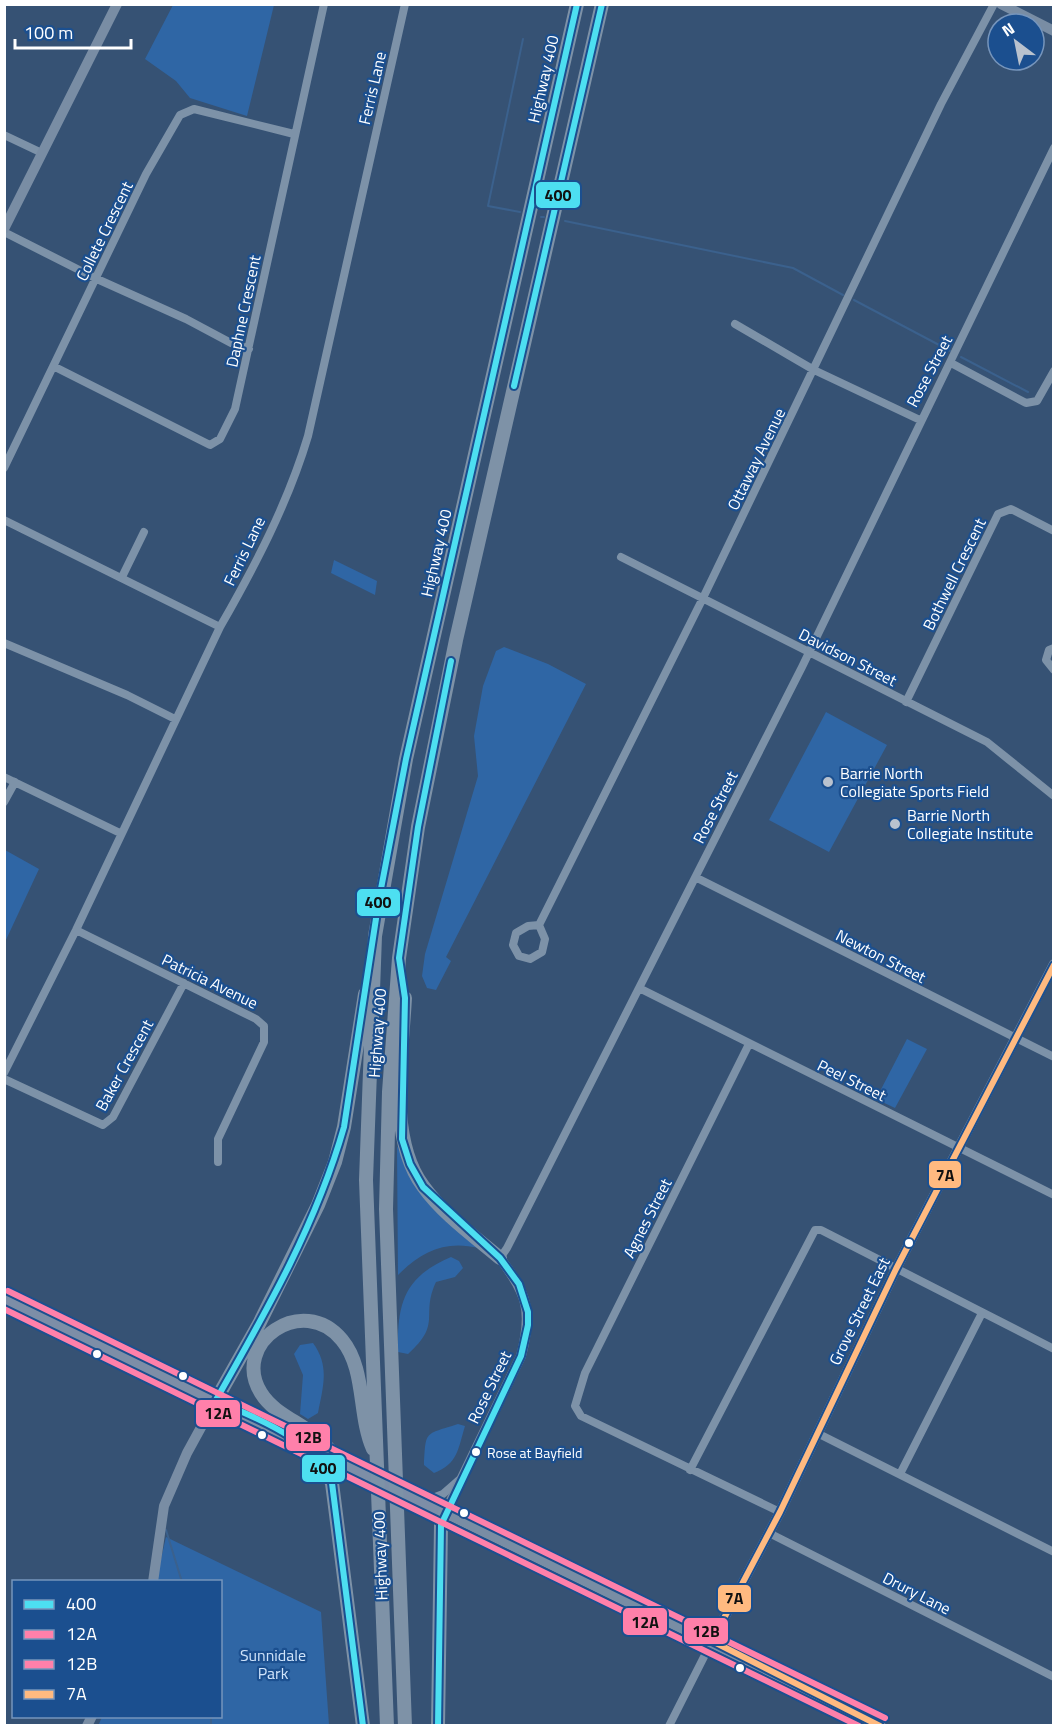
<svg xmlns="http://www.w3.org/2000/svg" width="1058" height="1730" viewBox="0 0 1058 1730" font-family="'Titillium Web',sans-serif">
	<style>
		.green { fill: #2f66a5 }
		.lines { fill: none; stroke-linecap: round; stroke-linejoin: round }
		.stream { stroke: #3b618d; stroke-width: 2 }
		.street { stroke: #7d92a8; stroke-width: 8 }
		.secondary { stroke: #798da4; stroke-width: 10 }
		.primary { stroke: #7d8ea7; stroke-width: 12 }
		.highway { stroke: #7e92a7; stroke-width: 14 }
		.bus-1-casing { stroke: #1b4f8f; stroke-width: 10 }
		.bus-2-casing { stroke: #1b4f8f; stroke-width: 10 }
		.bus-3-casing { stroke: #1b4f8f; stroke-width: 10 }
		.bus-4-casing { stroke: #1b4f8f; stroke-width: 10 }
		.bus-1 { stroke: #4ddff1; stroke-width: 6 }
		.bus-2 { stroke: #ff80aa; stroke-width: 6 }
		.bus-3 { stroke: #ff80aa; stroke-width: 6 }
		.bus-4 { stroke: #ffba80; stroke-width: 6 }
		.poi-dot { fill: #b9c2ce; stroke: #1b4f8f; stroke-width: 2 }
		.bus-dot { fill: #fff; stroke: #1b4f8f; stroke-width: 2 }
		.labels { text-anchor: middle; dominant-baseline: central; stroke-width: 4.5; stroke-linejoin: round; paint-order: stroke }
		.bus-label { font-size: 14px; fill: #fff; stroke: #1b4f8f; text-anchor: start }
		.street-label { font-size: 16px; fill: #fff; stroke: #1b4f8f }
		.poi-label { font-size: 16px; fill: #fff; stroke: #1b4f8f; text-anchor: start }
		.park-label { font-size: 16px; fill: #cfe3fa; stroke: #1b4f8f }
		.line-badge { stroke: #1b4f8f; stroke-width: 2 }
		.pale-badge-label { font-size: 16px; text-anchor: middle; font-weight: bold; fill: #111 }
	</style>
	<rect width="100%" height="100%" fill="#365274"/>
	<path class="green" d="M 173,5 L 274,5 L 247,116 L 190,98 L 176,81 L 145,59 Z
		M 334,560 L 377,581 L 375,595 L 331,573 Z
		M 504,647 L 548,664 L 586,684 L 446,957 L 451,961 L 436,990 L 427,988 L 422,976 L 425,954 L 478,776 L 474,736 L 483,686 L 496,651 Z
		M 826,712 L 887,745 L 829,852 L 769,820 Z
		M 5,850 L 39,869 L 5,942 Z
		M 907,1039 L 927,1049 L 895,1108 L 876,1099 Z
		M 397,1146 L 414,1182 L 479,1248 C 445,1240 422,1251 398,1275 Z
		M 451,1257 L 459,1261 L 463,1268 L 455,1277 L 436,1282 C 420,1316 443,1323 408,1354 L 398,1352 C 397,1303 404,1277 451,1257 Z
		M 313,1343 C 330,1366 323,1387 318,1413 L 308,1419 L 300,1414 L 303,1375 L 294,1354 L 300,1345 Z
		M 458,1424 L 465,1426 C 458,1449 458,1464 434,1473 L 424,1465 C 426,1430 424,1435 458,1424 Z
		M 166,1537 L 321,1612 L 329,1725 L 98,1726 L 102,1717 L 220,1716 L 220,1582 L 156,1581 Z"/>
	<g class="lines">
		<path class="stream" d="M 520,212 L 488,206 L 523,39
			M 541,217 L 544,217
			M 565,221 L 793,268 L 843,295
			M 854,300 L 941,346
			M 948,350 L 950,351
			M 961,357 L 1028,392
			M 166,1530 L 182,1582
			M 211,1726 L 211,1716"/>
		<path class="street" d="M 4,135 L 42,153
			M 4,232 L 97,279 L 186,319 L 231,343 L 249,349
			M 735,324 L 814,370 L 920,420
			M 951,363 L 1026,403 L 1037,401 L 1054,371
			M 55,367 L 210,445 L 220,439 L 235,409 L 324,4
			M 4,468 L 146,174 L 180,115 L 194,109 L 294,134
			M 4,520 L 220,627
			M 621,557 L 987,742 L 1054,796
			M 122,577 L 144,532
			M 4,643 L 127,695 L 175,719
			M 1054,648 L 1049,650 L 1046,660 L 1054,670
			M 906,702 L 998,514 L 1011,509 L 1054,531
			M 4,777 L 120,833
			M 4,802 L 15,782
			M 697,878 L 1054,1057
			M 539,925 L 528,926 L 516,933 L 513,945 L 519,956 L 530,959 L 542,952 L 545,939 L 539,925 L 703,598 L 941,104 L 994,4
			M 76,930 L 256,1019 L 264,1026 L 264,1042 L 218,1139 L 218,1162
			M 639,988 L 1054,1195
			M 749,1044 L 585,1373 L 575,1406 L 581,1416 L 780,1512
			M 4,1073 L 76,930 L 220,627 C 255,566 288,503 308,436 L 405,4
			M 4,1079 L 103,1125 L 113,1117 L 184,983
			M 500,1258 L 507,1248 L 802,667 L 1054,148
			M 817,1433 L 1054,1552
			M 690,1470 L 815,1230 L 821,1230 L 1054,1349
			M 900,1474 L 982,1313
			M 422,1502 L 443,1494 L 459,1480
			M 769,1533 L 1054,1677
			M 669,1726 L 712,1641"/>
		<path class="secondary" d="M 1001,4 L 1054,31
			M 4,229 L 117,4
			M 500,1258 C 527,1294 533,1311 521,1356 L 445,1513 L 881,1726
			M 153,1582 L 164,1506 L 187,1453 L 216,1400
			M 712,1641 L 780,1512 L 896,1269 L 1054,964
			M 87,1726 L 92,1716"/>
		<path class="primary" d="M 4,1299 L 314,1450
			M 335,1461 L 445,1513"/>
		<path class="highway" d="M 405,998 C 402,1056 387,1137 423,1186 C 443,1214 474,1236 500,1258
			M 216,1400 L 259,1324 L 318,1205 L 335,1162 L 344,1127 L 365,994
			M 307,1446 L 320,1460 L 332,1483 L 363,1726
			M 343,1465 C 335,1456 327,1446 318,1438 C 300,1422 274,1414 261,1393 C 230,1343 303,1292 342,1340 C 366,1369 358,1415 373,1449
			M 387,1726 L 366,1180 L 375,936 L 406,759 L 577,4
			M 405,1726 L 386,1209 L 389,1092 L 399,958 L 418,827 L 456,640 L 602,4
			M 438,1726 L 441,1525 L 445,1513"/>
		<defs>
			<path id="bus-1" d="M 514,386 L 602,4
				M 363,1726 L 332,1483 C 309,1436 261,1421 216,1400 C 266,1312 316,1225 344,1127 L 379,899 L 406,759 L 577,4
				M 438,1726 L 441,1525 L 521,1356 L 528,1325 L 528,1312 L 519,1284 L 500,1258 L 423,1187 L 410,1164 L 402,1139 L 405,998 L 399,958 L 418,827 L 451,661"/>
			<path id="bus-2" d="M 4,1309 L 859,1726"/>
			<path id="bus-3" d="M 8,1291 L 885,1718"/>
			<path id="bus-4" d="M 880,1726 L 712,1641 L 780,1512 L 896,1269 L 1054,965"/>
		</defs>
		<use href="#bus-1" class="bus-1-casing"/>
		<use href="#bus-2" class="bus-2-casing"/>
		<use href="#bus-3" class="bus-3-casing"/>
		<use href="#bus-4" class="bus-4-casing"/>
		<use href="#bus-1" class="bus-1"/>
		<use href="#bus-2" class="bus-2"/>
		<use href="#bus-3" class="bus-3"/>
		<use href="#bus-4" class="bus-4"/>
	</g>
	<g class="poi-dot">
		<circle cx="828" cy="782" r="6"/>
		<circle cx="895" cy="824" r="6"/>
	</g>
	<g class="bus-dot">
		<circle cx="909" cy="1243" r="5"/>
		<circle cx="97" cy="1354" r="5"/>
		<circle cx="183" cy="1376" r="5"/>
		<circle cx="262" cy="1435" r="5"/>
		<circle cx="476" cy="1452" r="5"/>
		<circle cx="464" cy="1513" r="5"/>
		<circle cx="740" cy="1668" r="5"/>
	</g>
	<g class="labels">
		<g class="bus-label">
			<text x="487" y="1452">Rose at Bayfield</text>
		</g>
		<g class="street-label">
			<text transform="translate(543 79) rotate(-77)">Highway 400</text>
			<text transform="translate(372 88) rotate(-77)">Ferris Lane</text>
			<text transform="translate(104 231) rotate(-64)">Collete Crescent</text>
			<text transform="translate(243 311) rotate(-78)">Daphne Crescent</text>
			<text transform="translate(929 371) rotate(-62)">Rose Street</text>
			<text transform="translate(756 459) rotate(-64)">Ottaway Avenue</text>
			<text transform="translate(244 551) rotate(-64)">Ferris Lane</text>
			<text transform="translate(436 553) rotate(-77)">Highway 400</text>
			<text transform="translate(954 574) rotate(-64)">Bothwell Crescent</text>
			<text transform="translate(848 657) rotate(27)">Davidson Street</text>
			<text transform="translate(715 807) rotate(-63)">Rose Street</text>
			<text transform="translate(881 956) rotate(27)">Newton Street</text>
			<text transform="translate(210 981) rotate(26)">Patricia Avenue</text>
			<text transform="translate(377 1033) rotate(-86)">Highway 400</text>
			<text transform="translate(124 1065) rotate(-61)">Baker Crescent</text>
			<text transform="translate(852 1080) rotate(26)">Peel Street</text>
			<text transform="translate(647 1218) rotate(-63)">Agnes Street</text>
			<text transform="translate(859 1311) rotate(-64)">Grove Street East</text>
			<text transform="translate(489 1387) rotate(-64)">Rose Street</text>
			<text transform="translate(380 1556) rotate(-92)">Highway 400</text>
			<text transform="translate(917 1593) rotate(27)">Drury Lane</text>
		</g>
		<g class="poi-label">
			<text x="840" y="773">Barrie North<tspan x="840" dy="18">Collegiate Sports Field</tspan></text>
			<text x="907" y="815">Barrie North<tspan x="907" dy="18">Collegiate Institute</tspan></text>
		</g>
		<g class="park-label">
			<text x="273" y="1655">Sunnidale<tspan x="273" dy="18">Park</tspan></text>
		</g>
	</g>
	<g class="line-badge">
		<rect x="535" y="181" width="46" height="28" rx="6" fill="#4ddff1"/>
		<rect x="356" y="888" width="45" height="29" rx="6" fill="#4ddff1"/>
		<rect x="928" y="1160" width="34" height="29" rx="6" fill="#ffba80"/>
		<rect x="195" y="1399" width="46" height="29" rx="6" fill="#ff80aa"/>
		<rect x="285" y="1423" width="46" height="29" rx="6" fill="#ff80aa"/>
		<rect x="301" y="1454" width="45" height="29" rx="6" fill="#4ddff1"/>
		<rect x="717" y="1584" width="35" height="29" rx="6" fill="#ffba80"/>
		<rect x="622" y="1607" width="46" height="29" rx="6" fill="#ff80aa"/>
		<rect x="683" y="1617" width="46" height="28" rx="6" fill="#ff80aa"/>
	</g>
	<g class="pale-badge-label">
		<text x="558" y="201">400</text>
		<text x="378" y="908">400</text>
		<text x="945" y="1181">7A</text>
		<text x="218" y="1419">12A</text>
		<text x="308" y="1443">12B</text>
		<text x="323" y="1474">400</text>
		<text x="734" y="1604">7A</text>
		<text x="645" y="1628">12A</text>
		<text x="706" y="1637">12B</text>
	</g>
	<rect width="1058" height="1730" fill="none" stroke="#ffffff" stroke-width="12"/>
	<rect x="12" y="1580" width="210" height="138" fill="#1b4f8f" stroke="#7695bc" stroke-width="1.5"/>
	<rect x="24" y="1600" width="30" height="9" fill="#4ddff1" stroke="#7695bc" stroke-width="1.5"/>
	<text x="66" y="1610" font-size="18" fill="#ffffff">400</text>
	<rect x="24" y="1630" width="30" height="9" fill="#ff80aa" stroke="#7695bc" stroke-width="1.5"/>
	<text x="66" y="1640" font-size="18" fill="#ffffff">12A</text>
	<rect x="24" y="1660" width="30" height="9" fill="#ff80aa" stroke="#7695bc" stroke-width="1.5"/>
	<text x="66" y="1670" font-size="18" fill="#ffffff">12B</text>
	<rect x="24" y="1690" width="30" height="9" fill="#ffba80" stroke="#7695bc" stroke-width="1.5"/>
	<text x="66" y="1700" font-size="18" fill="#ffffff">7A</text>
	<g transform="translate(1016 42) rotate(328)"><circle r="28" fill="#1b4f8f" stroke="#7695bc" stroke-width="1.5"/>
	<path d="M0-4.5L10 22L0 15L-10 22Z" fill="#b9c2ce"/>
	<text y="-9" font-size="16" font-weight="bold" text-anchor="middle" fill="#ffffff">N</text>
	</g>
	<path d="M15 39v9h116v-9" fill="none" stroke="#ffffff" stroke-width="3"/>
	<text x="24" y="39" font-size="18" fill="#ffffff" stroke="#1b4f8f" stroke-width="4.5" paint-order="stroke">100 m</text>
</svg>
